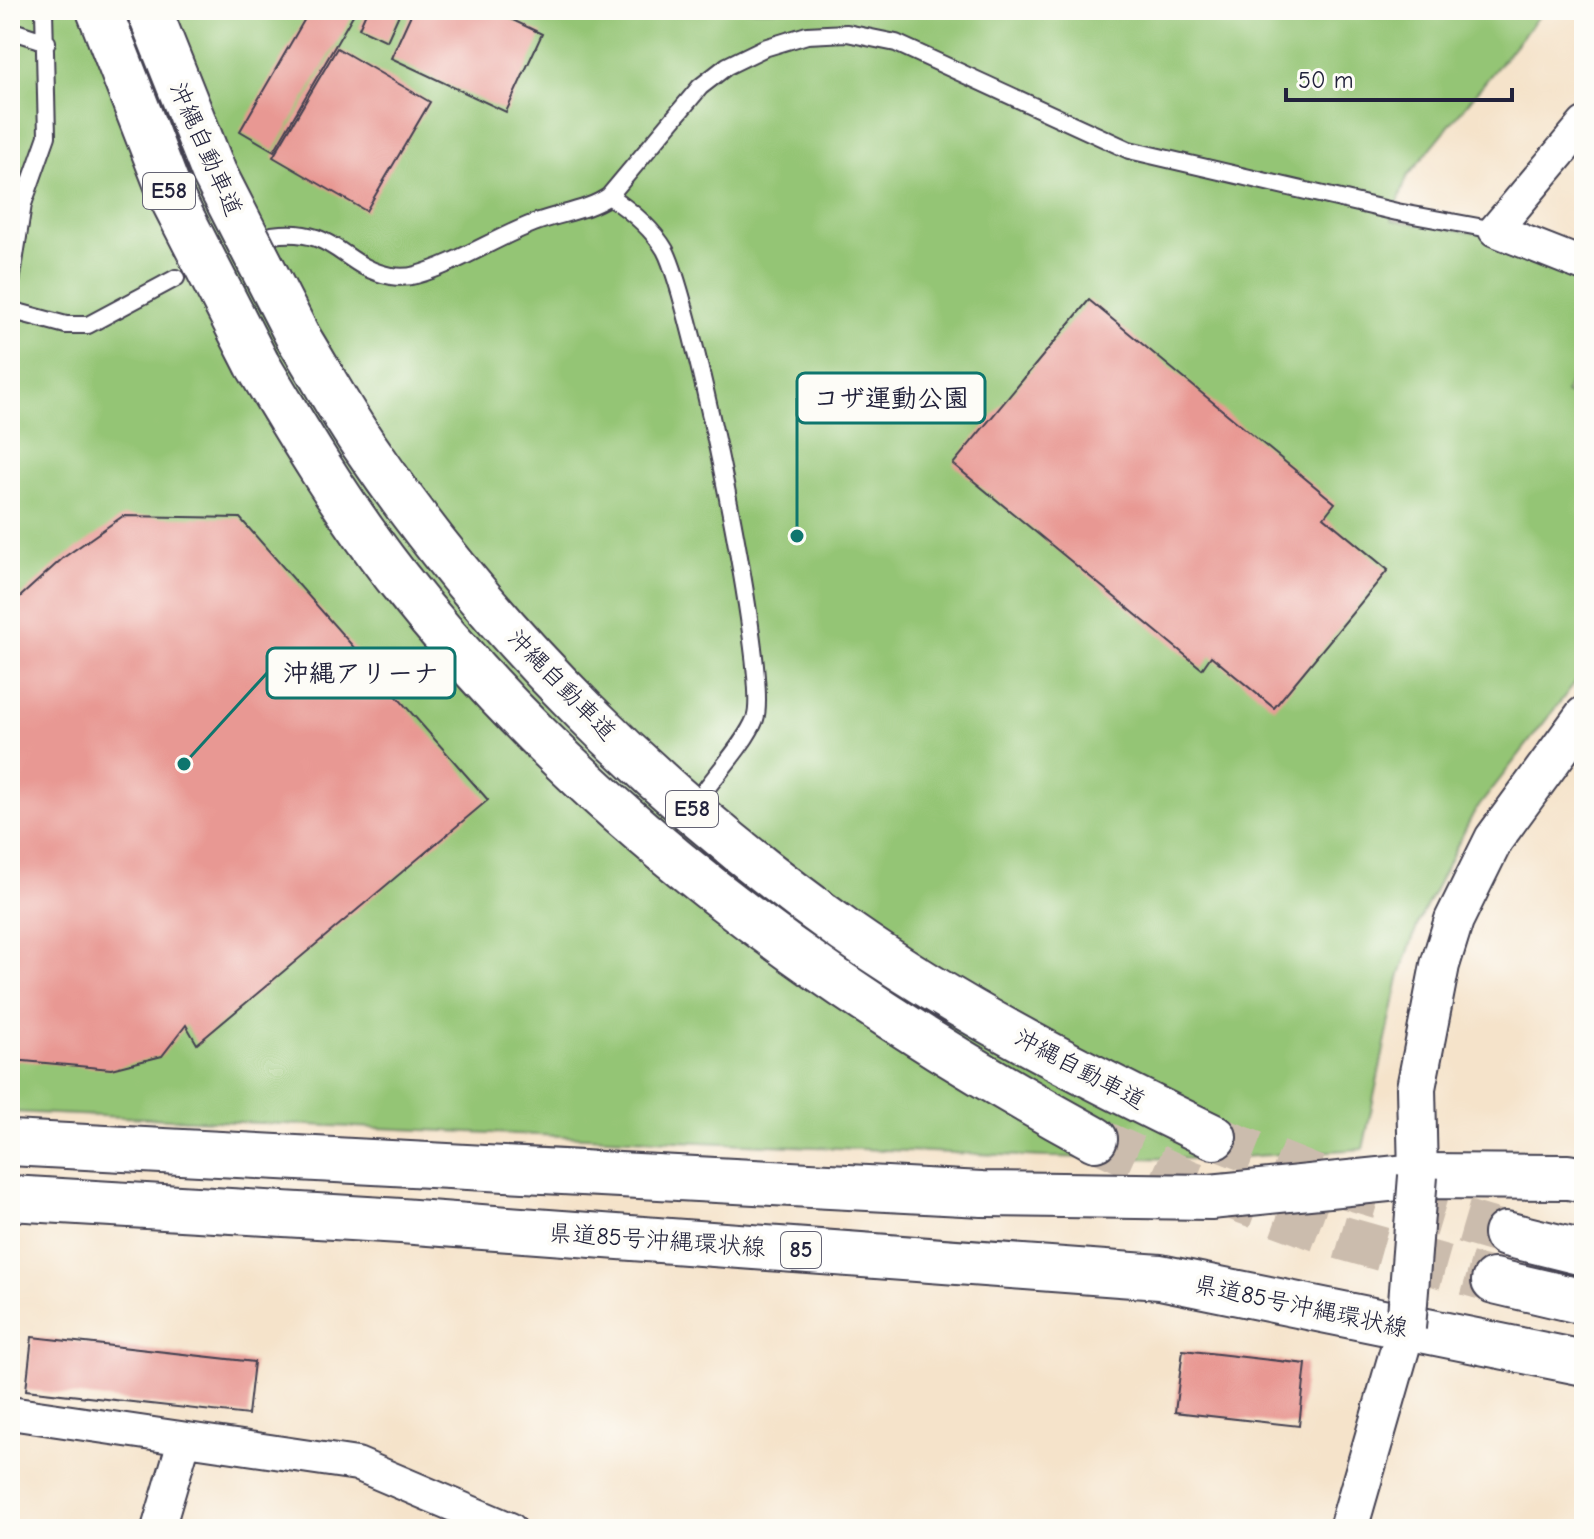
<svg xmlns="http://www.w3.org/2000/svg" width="1594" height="1539" viewBox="0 0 1594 1539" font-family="'Comic Neue','Klee One',sans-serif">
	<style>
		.green { fill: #94c575; stroke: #5b7458; stroke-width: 2 }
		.building { fill: #e89893 }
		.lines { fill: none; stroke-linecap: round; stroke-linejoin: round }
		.motorway-tunnel { stroke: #cbbcad; stroke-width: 44; stroke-dasharray: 44 22; stroke-linecap: butt }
		.service-casing { stroke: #423f50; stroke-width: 20 }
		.minor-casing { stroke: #423f50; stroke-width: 36 }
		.tertiary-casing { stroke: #423f50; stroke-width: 42 }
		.primary-casing { stroke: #423f50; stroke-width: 48 }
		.motorway-casing { stroke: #423f50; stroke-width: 48 }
		.service { stroke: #fff; stroke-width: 16 }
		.minor { stroke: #fff; stroke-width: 32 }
		.tertiary { stroke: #fff; stroke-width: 38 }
		.primary { stroke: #fff; stroke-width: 44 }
		.motorway { stroke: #fff; stroke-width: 44 }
		.tertiary-bridge-casing { stroke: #423f50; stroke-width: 42; stroke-linecap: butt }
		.motorway-bridge-casing { stroke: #423f50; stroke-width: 48; stroke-linecap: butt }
		.tertiary-bridge { stroke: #fff; stroke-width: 38 }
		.motorway-bridge { stroke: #fff; stroke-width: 44 }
		.labels { text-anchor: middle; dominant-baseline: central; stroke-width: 8; stroke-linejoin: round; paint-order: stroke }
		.shield { fill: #fdfcf7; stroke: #646373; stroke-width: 2 }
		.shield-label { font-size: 22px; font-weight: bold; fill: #22223b }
		.street-label { font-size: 24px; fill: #22223b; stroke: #fdfcf7 }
		.leader { fill: none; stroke: #0f766e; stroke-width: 3 }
		.callout-dot { fill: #0f766e; stroke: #fdfcf7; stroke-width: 3 }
		.callout { fill: #fdfcf7; stroke: #0f766e; stroke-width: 3 }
		.callout-label { font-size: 26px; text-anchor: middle; font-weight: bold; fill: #22223b }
	</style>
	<rect width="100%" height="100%" fill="#fdfcf7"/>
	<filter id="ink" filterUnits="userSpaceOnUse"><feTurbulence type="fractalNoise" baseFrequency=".0125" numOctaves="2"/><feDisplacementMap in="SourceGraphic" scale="16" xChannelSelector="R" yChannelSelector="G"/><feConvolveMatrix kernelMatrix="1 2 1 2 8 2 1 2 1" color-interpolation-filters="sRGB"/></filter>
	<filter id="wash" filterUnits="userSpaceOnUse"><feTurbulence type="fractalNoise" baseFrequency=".006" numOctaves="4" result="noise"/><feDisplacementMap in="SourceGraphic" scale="32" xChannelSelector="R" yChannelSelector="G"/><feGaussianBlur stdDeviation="1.8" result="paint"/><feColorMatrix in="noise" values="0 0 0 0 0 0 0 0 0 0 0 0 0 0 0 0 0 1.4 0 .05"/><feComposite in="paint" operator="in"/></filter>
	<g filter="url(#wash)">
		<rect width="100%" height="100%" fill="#f5e3ca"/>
		<path class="green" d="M 10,10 L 1544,10 L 1407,177 L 1392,220 L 1494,236 L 1584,275 L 1584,345 L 1566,393 L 1584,401 L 1584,671 L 1473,814 L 1419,921 L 1399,978 L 1363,1149 L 1210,1159 L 1046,1157 L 10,1112 Z"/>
		<g id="blocks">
			<path class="building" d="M 310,10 L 356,10 L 274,151 L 240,131 Z
				M 367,10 L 401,10 L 387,41 L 359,28 Z
				M 413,10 L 492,10 L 542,34 L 506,112 L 391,58 Z
				M 337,48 L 430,102 L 366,211 L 273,157 Z
				M 1089,300 L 1335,503 L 1324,517 L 1388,570 L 1274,708 L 1211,656 L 1202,669 L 953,464 Z
				M 123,516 L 240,518 L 488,800 L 197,1044 L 186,1025 L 162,1056 L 111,1069 L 13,1060 L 10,1058 L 10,606 L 63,558 Z
				M 32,1337 L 254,1362 L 248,1415 L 26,1390 Z
				M 1183,1350 L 1306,1364 L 1299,1426 L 1175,1412 Z"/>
		</g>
	</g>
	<g filter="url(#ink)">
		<use href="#blocks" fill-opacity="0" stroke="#423f50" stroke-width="2"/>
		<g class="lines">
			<path class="motorway-tunnel" d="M 1214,1137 L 1323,1180 L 1506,1234
				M 1095,1139 L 1190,1182 L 1339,1237 L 1494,1281"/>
			<defs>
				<path id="service" d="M 10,30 L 47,42
					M 609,196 C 630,210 652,228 665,250 C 691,298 771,678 755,719 C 747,740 720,770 706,789
					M 272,235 C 337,226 341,267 391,276 C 398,277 409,277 416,275 C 456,264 495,238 534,223 C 560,213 587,211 609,196 L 700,87 L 727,66 L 764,48 L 807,35 L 847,33 L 896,43 L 1129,150 L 1397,212 L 1495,230
					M 10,289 L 23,204 L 47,136 L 44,10
					M 10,310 L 66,325 L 88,325 L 176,278"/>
				<path id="minor" d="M 1584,124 L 1495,230 L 1584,265
					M 10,1413 L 357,1464 L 510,1529
					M 158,1529 L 184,1441"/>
				<path id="tertiary" d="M 1418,1176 L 1416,1088 L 1440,965 L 1454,920 L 1494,839 L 1584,716
					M 1348,1529 L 1406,1328"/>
				<path id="primary" d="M 10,1143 L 982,1194 L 1210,1197 L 1418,1176 L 1568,1177 L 1584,1180
					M 10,1198 L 401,1221 L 1160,1277 L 1584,1363"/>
				<path id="motorway" d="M 298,337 C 321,374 341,412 366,448 C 493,636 661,800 845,931 C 960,1012 1088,1076 1214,1137
					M 257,364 C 300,436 343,508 395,575 C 581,814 831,995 1095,1139
					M 1506,1234 L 1584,1253
					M 1494,1281 L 1584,1302"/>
			</defs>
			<use href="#service" class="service-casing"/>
			<use href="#minor" class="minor-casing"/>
			<use href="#tertiary" class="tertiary-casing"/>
			<use href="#primary" class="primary-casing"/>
			<use href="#motorway" class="motorway-casing"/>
			<use href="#service" class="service"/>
			<use href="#minor" class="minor"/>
			<use href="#tertiary" class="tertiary"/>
			<use href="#primary" class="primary"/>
			<use href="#motorway" class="motorway"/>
			<defs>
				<path id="tertiary-bridge" d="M 1406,1328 L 1418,1176"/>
				<path id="motorway-bridge" d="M 99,10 L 172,198 L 257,364
					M 149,10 L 214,173 L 298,337"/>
			</defs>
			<use href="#tertiary-bridge" class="tertiary-bridge-casing"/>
			<use href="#motorway-bridge" class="motorway-bridge-casing"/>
			<use href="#tertiary-bridge" class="tertiary-bridge"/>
			<use href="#motorway-bridge" class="motorway-bridge"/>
		</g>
	</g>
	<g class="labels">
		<g class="shield">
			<rect x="143" y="173" width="52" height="36" rx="6"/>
			<rect x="666" y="791" width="52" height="36" rx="6"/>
			<rect x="781" y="1232" width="40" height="36" rx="6"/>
		</g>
		<g class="shield-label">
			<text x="169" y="191">E58</text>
			<text x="692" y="809">E58</text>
			<text x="801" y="1250">85</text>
		</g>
		<g class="street-label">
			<text transform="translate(206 149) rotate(66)">沖縄自動車道</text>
			<text transform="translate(562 685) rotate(46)">沖縄自動車道</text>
			<text transform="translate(1080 1069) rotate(28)">沖縄自動車道</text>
			<text transform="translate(657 1240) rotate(4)">県道85号沖縄環状線</text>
			<text transform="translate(1301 1306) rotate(12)">県道85号沖縄環状線</text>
		</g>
	</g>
	<path class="leader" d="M797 536L797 398M184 764L267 673"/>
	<g class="callout-dot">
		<circle cx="797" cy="536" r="8"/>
		<circle cx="184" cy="764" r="8"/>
	</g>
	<g class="callout">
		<rect x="797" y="373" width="188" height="50" rx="8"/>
		<rect x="267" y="648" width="188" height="50" rx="8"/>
	</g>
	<g class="callout-label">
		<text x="891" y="407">コザ運動公園</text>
		<text x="361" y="682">沖縄アリーナ</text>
	</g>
	<rect width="1594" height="1539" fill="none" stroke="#fdfcf7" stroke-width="40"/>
	<path d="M1286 88v12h226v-12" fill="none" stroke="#22223b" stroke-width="4"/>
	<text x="1298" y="88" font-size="24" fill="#22223b" stroke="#fdfcf7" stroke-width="6" paint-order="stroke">50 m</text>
</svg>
